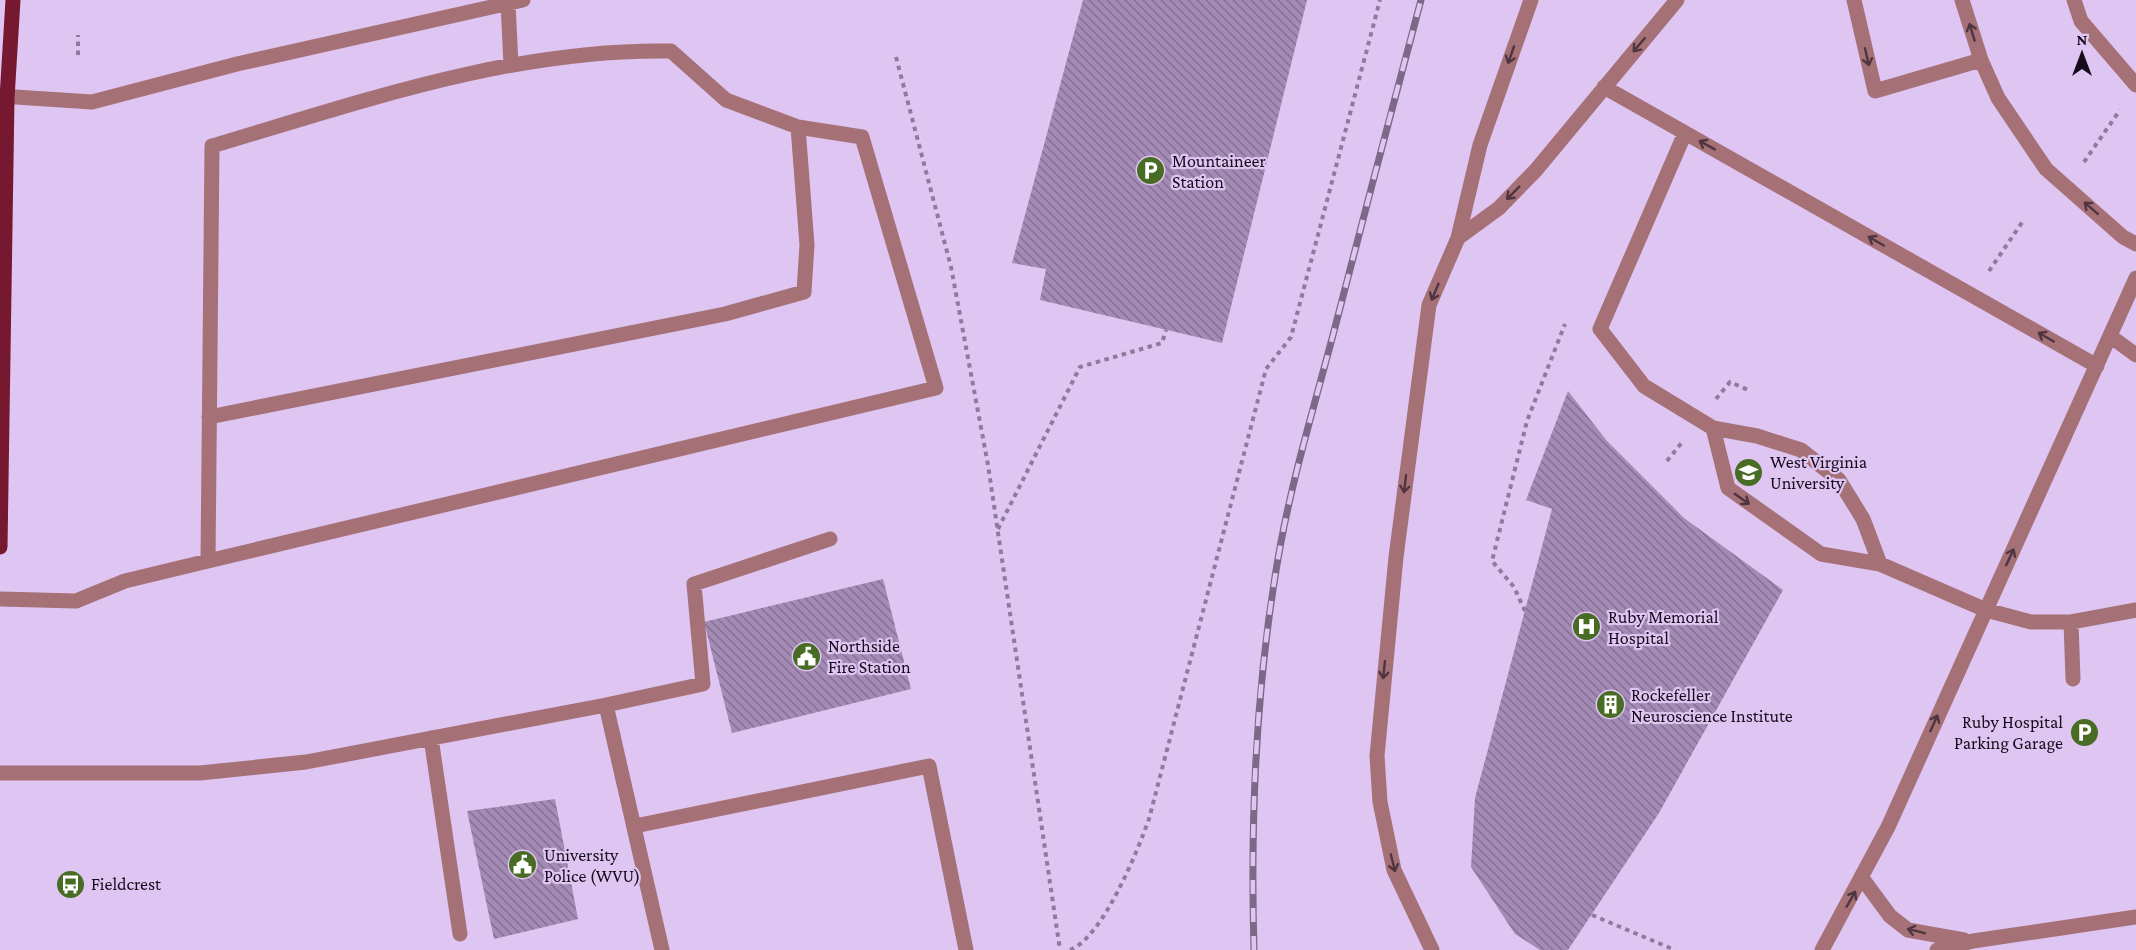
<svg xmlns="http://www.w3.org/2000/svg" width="2136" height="950" viewBox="0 0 2136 950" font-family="'Crimson Pro',serif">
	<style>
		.building { fill: url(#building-back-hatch) }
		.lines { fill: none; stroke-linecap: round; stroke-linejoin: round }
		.path { stroke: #8e7b9b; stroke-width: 4; stroke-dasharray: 4.5 4.5; stroke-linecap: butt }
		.minor { stroke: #a57177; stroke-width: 15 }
		.major { stroke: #751830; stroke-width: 15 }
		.rail-casing { stroke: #7b6987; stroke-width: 7 }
		.rail { stroke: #dfc5f1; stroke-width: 4.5; stroke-dasharray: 14; stroke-linecap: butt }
		.oneway { stroke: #4f3540 }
		.labels { text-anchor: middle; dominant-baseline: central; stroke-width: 4.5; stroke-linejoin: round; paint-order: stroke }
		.poi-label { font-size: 18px; fill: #160d1c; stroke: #dfc5f1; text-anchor: start }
	</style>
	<defs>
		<pattern id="building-back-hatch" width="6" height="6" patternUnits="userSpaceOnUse" patternTransform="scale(1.5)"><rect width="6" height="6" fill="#a48bb5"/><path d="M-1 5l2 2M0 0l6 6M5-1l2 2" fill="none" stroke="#857092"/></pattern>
	</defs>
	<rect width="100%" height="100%" fill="#dfc5f1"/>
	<path class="building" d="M 1083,0 L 1307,0 L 1222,343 L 1040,300 L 1046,269 L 1012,263 Z
		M 1568,391 L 1607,441 L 1684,518 L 1783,590 L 1659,813 L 1568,950 L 1540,950 L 1515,934 L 1471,867 L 1475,798 L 1552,509 L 1526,500 Z
		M 883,579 L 911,689 L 732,733 L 704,622 Z
		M 555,799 L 578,919 L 494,939 L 467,811 Z"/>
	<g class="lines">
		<path class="path" d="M 78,55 L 78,35
			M 896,57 L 951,267 L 988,465 L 1060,950
			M 2084,162 L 2120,110
			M 1989,271 L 2023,221
			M 1716,399 L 1730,382 L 1748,390
			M 1667,461 L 1683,441
			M 998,529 L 1080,367 L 1162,343 L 1166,330
			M 1525,611 L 1514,587 L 1492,561 L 1527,421 L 1565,324
			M 1592,915 L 1675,950
			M 1070,950 C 1103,937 1137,852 1149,819 L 1266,369 L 1291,337 L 1380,0"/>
		<path class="minor" d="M 1854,0 L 1875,91 L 1981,60
			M 1962,0 L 1981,60 L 1998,98 L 2046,169 L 2123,237 L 2136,244
			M 2074,0 L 2081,21 L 2136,85
			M 508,3 L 511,65
			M 1604,87 L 2097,366
			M 0,96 L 92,102 L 237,64 L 523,0
			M 1685,133 L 1600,329 L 1644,386 L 1713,428 L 1757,436 L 1801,450 L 1839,480 L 1863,519 L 1880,564
			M 1458,238 L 1499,208 L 1536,170 L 1677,0
			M 2110,336 L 2136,355
			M 209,417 L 725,314 L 804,292 L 807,245 L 798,127
			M 1713,428 L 1728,488 L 1821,554 L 1880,564 L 1986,610 L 2031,622 L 2071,622 L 2136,610
			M 0,599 L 76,601 L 125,581 L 208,561 L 936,388 L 862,137 L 798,127 L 726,100 L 671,51 C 514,48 360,102 212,146 L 208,561
			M 2071,622 L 2073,679
			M 606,705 L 662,950
			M 431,738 L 460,934
			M 0,773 L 200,773 L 306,762 L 606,705 L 703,684 L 694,584 L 830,539
			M 635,826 L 929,766 L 966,950
			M 1862,878 L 1890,916 L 1908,930 L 1964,940
			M 1432,950 L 1394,870 L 1380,802 L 1377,756 L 1396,557 L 1429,305 L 1458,238 L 1480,145 L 1531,0
			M 1822,950 L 1888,827 L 2136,278
			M 1937,950 L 1973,941 L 2136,917"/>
		<path class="major" d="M 0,547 L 7,98 L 13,0"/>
		<defs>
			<path id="rail" d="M 1254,950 C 1250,813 1256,677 1281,542 C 1294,473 1315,403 1333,335 C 1362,223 1391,112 1421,0"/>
		</defs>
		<use href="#rail" class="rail-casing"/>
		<use href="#rail" class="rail"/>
	</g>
	<defs><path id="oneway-shaft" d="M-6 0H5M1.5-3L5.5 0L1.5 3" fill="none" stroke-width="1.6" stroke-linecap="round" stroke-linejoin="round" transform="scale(1.5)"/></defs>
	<g class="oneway">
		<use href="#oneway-shaft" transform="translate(1972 32) rotate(-107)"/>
		<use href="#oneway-shaft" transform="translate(1639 45) rotate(130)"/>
		<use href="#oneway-shaft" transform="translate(1511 55) rotate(109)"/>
		<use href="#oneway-shaft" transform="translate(1867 57) rotate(77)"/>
		<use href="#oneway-shaft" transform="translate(1707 145) rotate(-151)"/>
		<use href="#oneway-shaft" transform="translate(1513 193) rotate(135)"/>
		<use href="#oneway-shaft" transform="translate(2091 208) rotate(-139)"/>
		<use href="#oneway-shaft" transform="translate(1876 241) rotate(-150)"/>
		<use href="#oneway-shaft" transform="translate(1435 292) rotate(113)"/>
		<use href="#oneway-shaft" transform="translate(2046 337) rotate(-150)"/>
		<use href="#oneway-shaft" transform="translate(1405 484) rotate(97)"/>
		<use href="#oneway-shaft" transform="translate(1742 499) rotate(35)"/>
		<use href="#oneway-shaft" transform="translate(2010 557) rotate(-65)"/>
		<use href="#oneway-shaft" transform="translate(1384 670) rotate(96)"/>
		<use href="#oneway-shaft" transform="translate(1934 723) rotate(-66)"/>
		<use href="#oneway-shaft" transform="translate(1393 863) rotate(76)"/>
		<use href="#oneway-shaft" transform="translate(1851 899) rotate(-60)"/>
		<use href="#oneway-shaft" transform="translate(1916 931) rotate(-166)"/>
	</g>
	<defs>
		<symbol id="parking-disc" viewBox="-11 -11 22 22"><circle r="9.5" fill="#496c24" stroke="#dfc5f1"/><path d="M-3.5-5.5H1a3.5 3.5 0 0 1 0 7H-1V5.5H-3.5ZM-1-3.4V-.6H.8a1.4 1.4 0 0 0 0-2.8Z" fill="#fff"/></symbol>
		<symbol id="university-disc" viewBox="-11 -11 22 22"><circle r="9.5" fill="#496c24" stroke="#dfc5f1"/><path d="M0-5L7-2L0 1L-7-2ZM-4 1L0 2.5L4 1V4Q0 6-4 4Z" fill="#fff"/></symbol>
		<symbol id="hospital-disc" viewBox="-11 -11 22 22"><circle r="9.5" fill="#496c24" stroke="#dfc5f1"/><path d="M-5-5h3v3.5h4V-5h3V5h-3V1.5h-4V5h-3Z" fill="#fff"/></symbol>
		<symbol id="civic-disc" viewBox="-11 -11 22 22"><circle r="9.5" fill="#496c24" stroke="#dfc5f1"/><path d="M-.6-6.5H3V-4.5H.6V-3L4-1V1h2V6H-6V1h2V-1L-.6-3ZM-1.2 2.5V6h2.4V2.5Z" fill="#fff"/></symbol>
		<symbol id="building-disc" viewBox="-11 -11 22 22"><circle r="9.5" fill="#496c24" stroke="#dfc5f1"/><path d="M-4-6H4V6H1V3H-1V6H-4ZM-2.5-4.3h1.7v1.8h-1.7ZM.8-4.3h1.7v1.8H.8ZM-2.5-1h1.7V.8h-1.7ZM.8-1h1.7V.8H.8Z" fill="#fff"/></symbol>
		<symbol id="bus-disc" viewBox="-11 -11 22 22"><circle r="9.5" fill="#496c24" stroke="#dfc5f1"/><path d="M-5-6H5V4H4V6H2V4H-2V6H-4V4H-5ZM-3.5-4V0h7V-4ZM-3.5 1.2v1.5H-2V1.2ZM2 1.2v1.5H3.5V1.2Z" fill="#fff"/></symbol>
	</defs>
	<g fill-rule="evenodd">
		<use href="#parking-disc" x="1134" y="154" width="33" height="33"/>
		<use href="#university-disc" x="1732" y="456" width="33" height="33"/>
		<use href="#hospital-disc" x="1570" y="610" width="33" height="33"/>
		<use href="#civic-disc" x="790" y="640" width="33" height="33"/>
		<use href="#building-disc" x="1594" y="688" width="33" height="33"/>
		<use href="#parking-disc" x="2068" y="716" width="33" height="33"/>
		<use href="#civic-disc" x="506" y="848" width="33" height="33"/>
		<use href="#bus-disc" x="54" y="868" width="33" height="33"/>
	</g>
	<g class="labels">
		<g class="poi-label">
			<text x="1172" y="161">Mountaineer<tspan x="1172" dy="21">Station</tspan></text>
			<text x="1770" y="462">West Virginia<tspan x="1770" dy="21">University</tspan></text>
			<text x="1608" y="617">Ruby Memorial<tspan x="1608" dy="21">Hospital</tspan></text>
			<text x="828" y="646">Northside<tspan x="828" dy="21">Fire Station</tspan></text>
			<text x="1631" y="695">Rockefeller<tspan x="1631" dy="21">Neuroscience Institute</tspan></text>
			<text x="2063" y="722" text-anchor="end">Ruby Hospital<tspan x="2063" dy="21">Parking Garage</tspan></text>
			<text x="544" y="855">University<tspan x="544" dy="21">Police (WVU)</tspan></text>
			<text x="91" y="884">Fieldcrest</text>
		</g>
	</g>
	<g transform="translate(2082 54)" stroke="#dfc5f1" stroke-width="4.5" paint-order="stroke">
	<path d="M0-4.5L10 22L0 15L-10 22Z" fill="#160d1c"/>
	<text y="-9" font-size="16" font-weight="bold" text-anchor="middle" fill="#160d1c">N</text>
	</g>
</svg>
